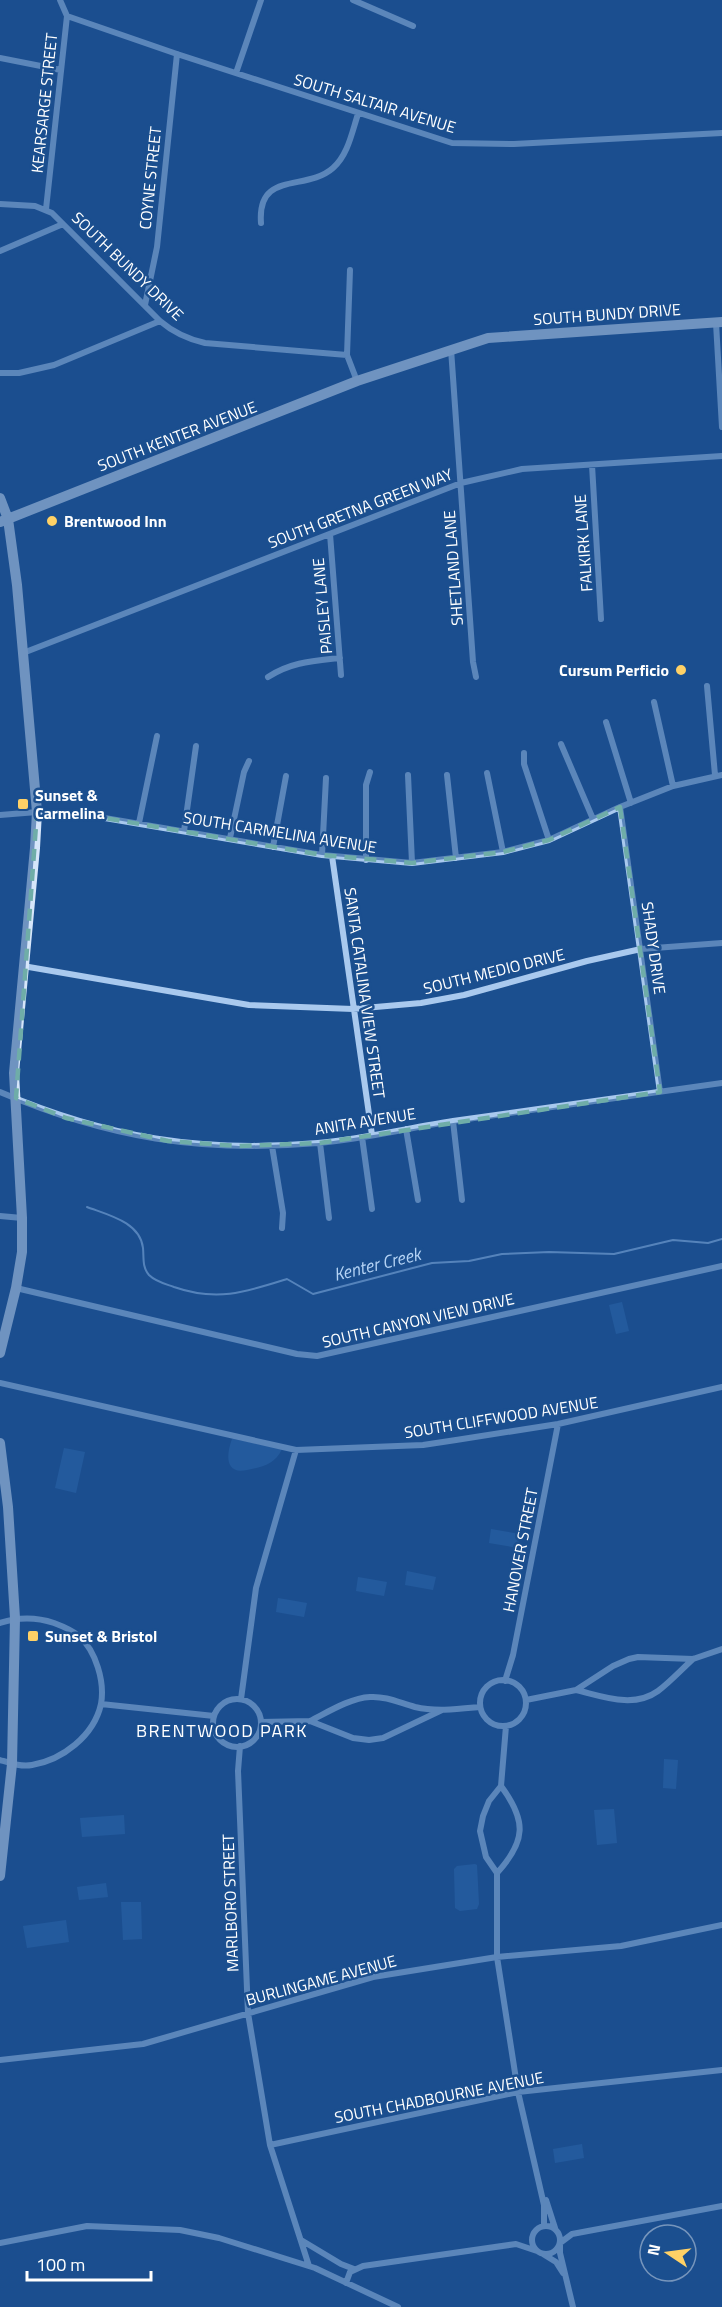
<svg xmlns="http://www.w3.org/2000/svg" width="722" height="2307" viewBox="0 0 722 2307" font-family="'Titillium Web',sans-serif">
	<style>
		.green { fill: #2e69ad }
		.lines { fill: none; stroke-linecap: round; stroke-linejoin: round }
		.stream { stroke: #9cc4f0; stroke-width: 2 }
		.street { stroke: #a9c9ee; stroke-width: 6 }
		.secondary { stroke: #d6e6fa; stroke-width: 10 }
		.marked { fill: none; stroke: #6fada8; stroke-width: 4.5; stroke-dasharray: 12 8; stroke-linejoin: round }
		.poi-dot { fill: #ffd166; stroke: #1b4f8f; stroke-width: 2 }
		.labels { text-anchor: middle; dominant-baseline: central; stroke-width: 5; stroke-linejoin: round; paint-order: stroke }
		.street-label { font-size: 16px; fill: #fff; stroke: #1b4f8f }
		.poi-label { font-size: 16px; font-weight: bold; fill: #fff; stroke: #1b4f8f; text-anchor: start }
		.water-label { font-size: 18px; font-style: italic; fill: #b5d3f5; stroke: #1b4f8f }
		.neighbourhood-label { font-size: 18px; letter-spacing: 1.5px; fill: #fff; stroke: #1b4f8f }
	</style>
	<rect width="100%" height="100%" fill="#1b4f8f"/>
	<path class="green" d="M 622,1302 L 629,1331 L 616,1334 L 609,1305 Z
		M 232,1439 L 234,1439 L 282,1449 C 275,1465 261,1467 247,1470 C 225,1475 226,1455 232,1439 Z
		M 64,1448 L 85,1452 L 76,1493 L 55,1488 Z
		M 491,1529 L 520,1534 L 518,1548 L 489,1543 Z
		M 407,1571 L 436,1577 L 433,1590 L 405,1585 Z
		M 358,1577 L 387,1582 L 384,1596 L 356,1591 Z
		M 278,1598 L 307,1603 L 304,1617 L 276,1612 Z
		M 664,1759 L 678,1760 L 676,1789 L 663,1788 Z
		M 614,1809 L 617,1843 L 597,1845 L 594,1810 Z
		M 124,1815 L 125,1834 L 82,1837 L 80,1818 Z
		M 475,1864 L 477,1865 L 479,1904 L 477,1909 L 460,1911 L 455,1908 L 454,1869 L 457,1866 Z
		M 106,1883 L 108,1897 L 79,1900 L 77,1887 Z
		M 121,1902 L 141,1902 L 142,1939 L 123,1940 Z
		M 66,1920 L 69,1942 L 27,1948 L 23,1926 Z
		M 582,2144 L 584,2158 L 555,2163 L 553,2149 Z"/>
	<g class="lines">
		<path class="stream" d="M 87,1207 C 108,1215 140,1222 143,1248 C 144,1258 142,1267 149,1275 C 156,1282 166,1284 174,1287 C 217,1302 246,1292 287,1279 L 313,1294 L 432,1263 L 469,1261 L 502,1254 L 549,1252 L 614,1254 L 673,1240 L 708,1243 L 722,1239"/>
		<path class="street" d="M 353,0 L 413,26
			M 67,16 L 177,54 L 452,143 L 514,144 L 722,133
			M 0,58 L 61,70
			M 236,73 L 261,0
			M 0,204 L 35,206 L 52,213 L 160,321 C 174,333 187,339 205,343 L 347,355
			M 46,209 L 67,16 L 60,0
			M 261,223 C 257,170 306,192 333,168 C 348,155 352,132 358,114
			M 0,251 L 63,224
			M 350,270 L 347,355 L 357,381
			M 145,305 L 157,247 L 177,54
			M 716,323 L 722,427
			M 451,349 L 473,662 L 476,677
			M 0,373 L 19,373 L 54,365 L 160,321
			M 592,465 L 601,619
			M 330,534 L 341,675
			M 23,653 L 461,483 L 522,469 L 722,456
			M 268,677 C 291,662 313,661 340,658
			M 707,686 L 715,775
			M 654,702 L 673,786
			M 606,722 L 631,803
			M 561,744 L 593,819
			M 524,753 L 524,764 L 549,840
			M 487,773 L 503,852
			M 408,775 L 412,863
			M 447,775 L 456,858
			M 620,807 L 660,1092
			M 0,815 L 37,812 L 87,815 L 322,855 L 412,863 L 503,852 L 549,840 L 620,807 L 673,786 L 722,775
			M 139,823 L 157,736
			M 184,831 L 196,746
			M 230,838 L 244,772 L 249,761
			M 273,847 L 286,776
			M 322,855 L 326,778
			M 332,856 L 372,1135
			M 366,860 L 366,785 L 370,772
			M 23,966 L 249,1005 L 353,1009 L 421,1003 L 464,995 L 587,961 L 641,949 L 722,943
			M 0,1092 C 108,1138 201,1153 318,1143 C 363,1139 408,1128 453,1121 C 542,1108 632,1096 722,1083
			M 453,1121 L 462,1200
			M 406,1129 L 418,1200
			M 362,1137 L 372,1209
			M 320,1143 L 329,1218
			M 272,1146 L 283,1213 L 282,1228
			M 0,1216 L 22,1218
			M 16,1288 L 297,1354 L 317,1356 L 722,1266
			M 0,1383 L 296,1450 L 423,1445 L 456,1440 L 558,1424 L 722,1387
			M 0,1623 C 18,1617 36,1617 54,1623 C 62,1626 72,1630 79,1636 C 96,1651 105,1682 101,1704 C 94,1736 62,1760 32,1765 C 21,1767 10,1763 0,1760
			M480 1703a23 23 0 1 1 46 0a23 23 0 1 1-46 0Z
			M 505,1681 L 513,1655 L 558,1424
			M 576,1690 C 602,1696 633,1709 658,1691 C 670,1682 681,1670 693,1659
			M 241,1699 L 256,1588 L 296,1450
			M213 1723a24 24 0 1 1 48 0a24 24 0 1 1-48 0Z
			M 526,1700 L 576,1690 L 613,1666 L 629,1659 L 638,1657 L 693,1659 L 722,1649
			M 101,1704 L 214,1716
			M 310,1721 C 328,1712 350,1698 370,1697 C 386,1696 400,1703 415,1707 C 436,1712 459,1709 480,1707
			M 261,1722 L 310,1721 L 353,1738 L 369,1740 L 383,1738 L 442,1710
			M 506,1726 L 501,1786 L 489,1801 L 483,1816 L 480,1831 L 486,1857 L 497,1873 L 497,1957 L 518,2092 L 544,2205 L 544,2226
			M 240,1746 L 238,1771 L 248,2013 L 270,2145 L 309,2266
			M 497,1873 C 526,1841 527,1821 501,1786
			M 0,2060 L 143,2044 L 373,1977 L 497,1957 L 621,1946 L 722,1925
			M 270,2145 L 518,2092 L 722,2070
			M 546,2200 L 555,2228
			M532 2240a14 14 0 1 1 28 0a14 14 0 1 1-28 0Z
			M 301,2240 L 341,2264 L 354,2269
			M 0,2243 L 87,2226 L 180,2230 L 219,2238 L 315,2268 L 398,2307
			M 543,2254 L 556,2262 L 563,2273
			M 346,2283 L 350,2272 L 363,2266 L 516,2244 L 537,2251
			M 573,2307 L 560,2253 L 560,2243 L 572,2234 L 722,2206"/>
		<path class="secondary" d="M 0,498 L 8,519 L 17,585 L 37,812 L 35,848 L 14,1073 L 22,1218 L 22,1252 L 16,1288 L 0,1353
			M 0,522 L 357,381 L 488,338 L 722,322
			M 0,1443 L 8,1507 L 15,1618 L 12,1764 L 0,1876"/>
	</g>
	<path d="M0 0H722V2307H0ZM 620,807 L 660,1092 L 320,1143 L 239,1146 L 168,1141 L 66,1118 L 16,1098 L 37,812 L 87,815 L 322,855 L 412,863 L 503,852 L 549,840 Z" fill="#1b4f8f" fill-opacity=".55" fill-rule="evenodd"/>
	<path class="marked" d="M 620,807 L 660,1092 L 320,1143 L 239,1146 L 168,1141 L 66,1118 L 16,1098 L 37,812 L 87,815 L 322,855 L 412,863 L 503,852 L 549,840 Z"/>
	<g class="poi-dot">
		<circle cx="52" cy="521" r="6"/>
		<circle cx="681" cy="670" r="6"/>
		<rect x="17" y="798" width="12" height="12" rx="3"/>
		<rect x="27" y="1630" width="12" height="12" rx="3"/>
	</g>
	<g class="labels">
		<g class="street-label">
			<text transform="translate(44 103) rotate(-84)">KEARSARGE STREET</text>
			<text transform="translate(375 103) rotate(17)">SOUTH SALTAIR AVENUE</text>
			<text transform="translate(150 178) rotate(-84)">COYNE STREET</text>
			<text transform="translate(128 266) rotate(44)">SOUTH BUNDY DRIVE</text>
			<text transform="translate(607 314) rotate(-4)">SOUTH BUNDY DRIVE</text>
			<text transform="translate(177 436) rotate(-21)">SOUTH KENTER AVENUE</text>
			<text transform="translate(360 508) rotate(-21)">SOUTH GRETNA GREEN WAY</text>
			<text transform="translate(583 543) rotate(-94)">FALKIRK LANE</text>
			<text transform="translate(453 568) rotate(-94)">SHETLAND LANE</text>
			<text transform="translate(322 606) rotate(-95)">PAISLEY LANE</text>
			<text transform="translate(280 832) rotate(9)">SOUTH CARMELINA AVENUE</text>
			<text transform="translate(654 948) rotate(82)">SHADY DRIVE</text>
			<text transform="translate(494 971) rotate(-14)">SOUTH MEDIO DRIVE</text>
			<text transform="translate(365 993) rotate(82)">SANTA CATALINA VIEW STREET</text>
			<text transform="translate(365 1121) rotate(-9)">ANITA AVENUE</text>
			<text transform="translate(418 1320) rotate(-13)">SOUTH CANYON VIEW DRIVE</text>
			<text transform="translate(501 1417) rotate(-9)">SOUTH CLIFFWOOD AVENUE</text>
			<text transform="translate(520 1550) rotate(-79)">HANOVER STREET</text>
			<text transform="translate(230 1903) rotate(-92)">MARLBORO STREET</text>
			<text transform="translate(321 1980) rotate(-15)">BURLINGAME AVENUE</text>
			<text transform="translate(439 2097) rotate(-11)">SOUTH CHADBOURNE AVENUE</text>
		</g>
		<g class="poi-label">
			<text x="64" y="521">Brentwood Inn</text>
			<text x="669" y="670" text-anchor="end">Cursum Perficio</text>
			<text x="35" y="795">Sunset &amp;<tspan x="35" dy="18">Carmelina</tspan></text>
			<text x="45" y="1636">Sunset &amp; Bristol</text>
		</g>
		<g class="water-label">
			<text transform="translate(377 1264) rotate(-14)">Kenter Creek</text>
		</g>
		<g class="neighbourhood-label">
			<text x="222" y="1730">BRENTWOOD PARK</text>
		</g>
	</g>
	<g transform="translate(668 2253) rotate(283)"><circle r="28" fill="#1b4f8f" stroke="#7695bc" stroke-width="1.5"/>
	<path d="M0-4.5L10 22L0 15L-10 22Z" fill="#ffd166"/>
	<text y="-9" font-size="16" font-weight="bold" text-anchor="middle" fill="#ffffff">N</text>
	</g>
	<path d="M27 2271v9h124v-9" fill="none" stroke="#ffffff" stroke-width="3"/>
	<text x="36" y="2271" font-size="18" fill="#ffffff" stroke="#1b4f8f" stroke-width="4.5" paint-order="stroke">100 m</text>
</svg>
